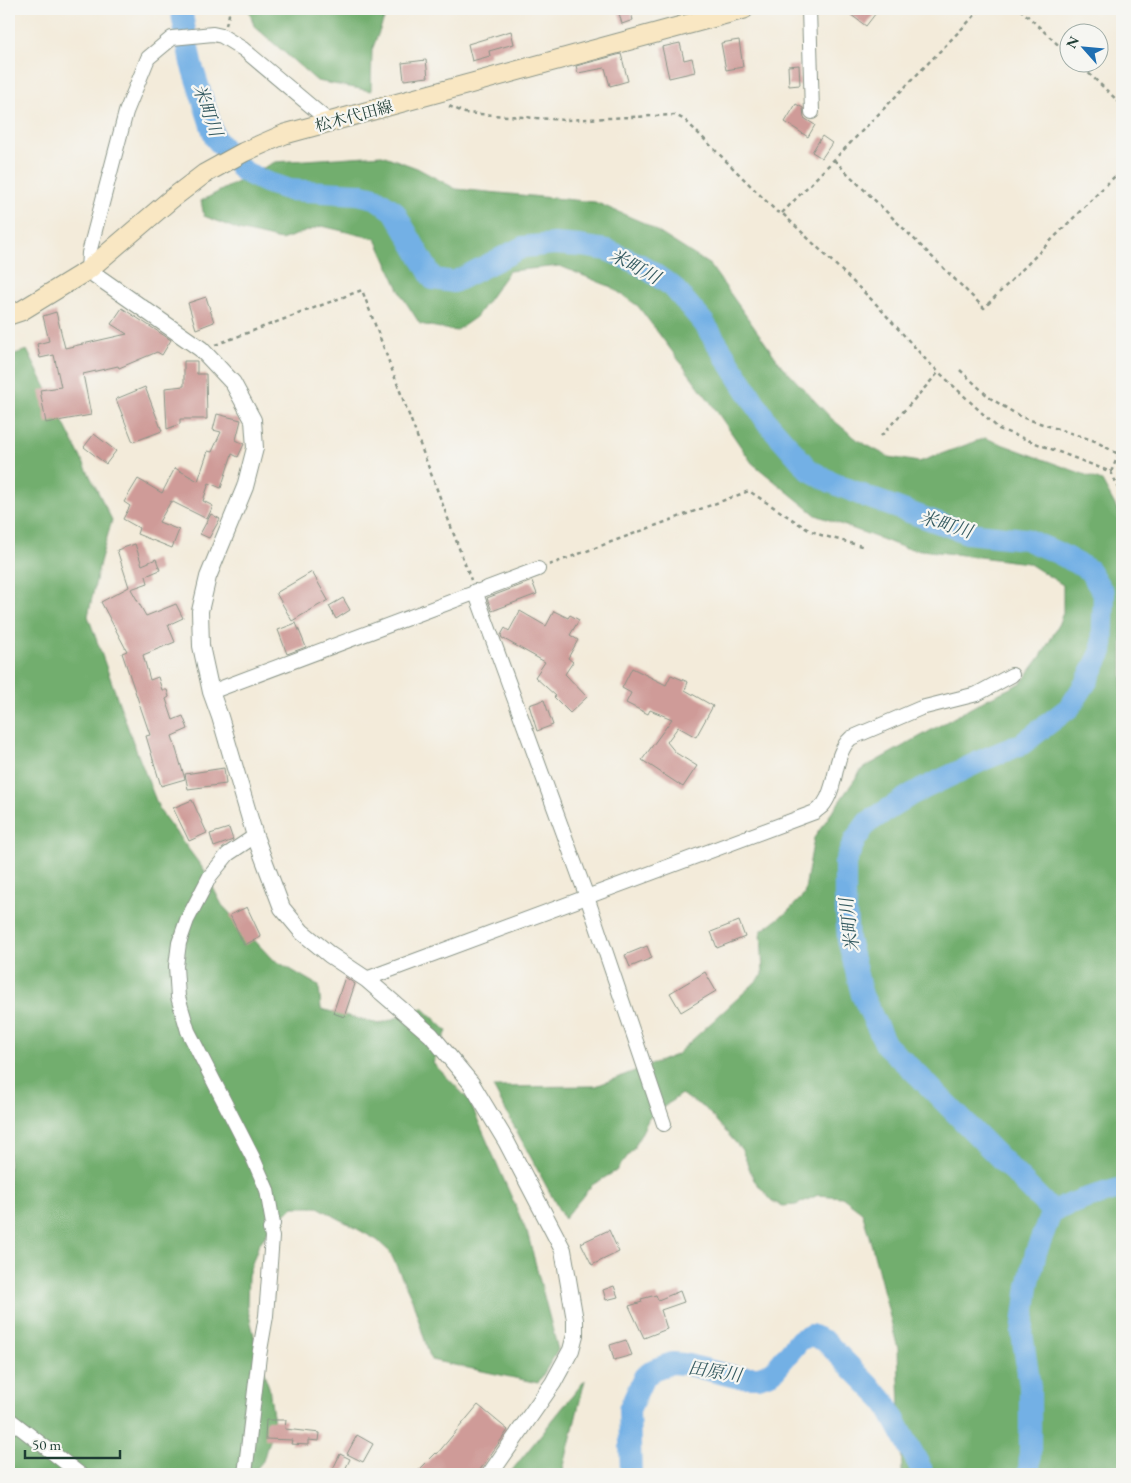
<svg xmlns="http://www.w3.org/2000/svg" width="1131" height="1483" viewBox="0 0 1131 1483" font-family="'EB Garamond','Noto Serif JP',serif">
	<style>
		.forest { fill: #72ae6e; stroke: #487651 }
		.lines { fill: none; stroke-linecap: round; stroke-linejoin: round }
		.river { stroke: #73b0e5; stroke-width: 22 }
		.building { fill: #cf9b98 }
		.minor-casing { stroke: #899487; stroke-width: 16 }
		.tertiary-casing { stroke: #899487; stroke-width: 18 }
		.secondary-casing { stroke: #899487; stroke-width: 21 }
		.path { stroke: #899487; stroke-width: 2.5; stroke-dasharray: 4 4; stroke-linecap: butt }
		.minor { stroke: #fff; stroke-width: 14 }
		.tertiary { stroke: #fff; stroke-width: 16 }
		.secondary { stroke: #f9e7c3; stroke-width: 19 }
		.labels { text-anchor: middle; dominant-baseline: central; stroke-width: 4.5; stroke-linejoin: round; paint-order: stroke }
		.street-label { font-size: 16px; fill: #1f3d34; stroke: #f6f6f2 }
		.water-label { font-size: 18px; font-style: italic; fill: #345a60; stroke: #f6f6f2 }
	</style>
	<rect width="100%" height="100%" fill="#f6f6f2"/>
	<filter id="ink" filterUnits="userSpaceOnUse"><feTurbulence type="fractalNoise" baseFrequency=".02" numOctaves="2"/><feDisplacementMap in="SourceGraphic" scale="10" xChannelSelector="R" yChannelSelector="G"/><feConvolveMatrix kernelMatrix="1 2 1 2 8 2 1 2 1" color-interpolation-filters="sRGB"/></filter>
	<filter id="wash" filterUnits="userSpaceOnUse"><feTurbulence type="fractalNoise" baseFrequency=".0096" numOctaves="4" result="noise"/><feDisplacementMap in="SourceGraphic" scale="20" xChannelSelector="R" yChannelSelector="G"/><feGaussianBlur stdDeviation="1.12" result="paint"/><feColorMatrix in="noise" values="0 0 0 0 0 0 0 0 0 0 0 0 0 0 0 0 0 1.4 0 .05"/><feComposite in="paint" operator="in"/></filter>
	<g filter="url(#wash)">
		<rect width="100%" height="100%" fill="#f3ebda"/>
		<path class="forest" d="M 249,9 L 388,9 L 372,50 L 371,91 L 317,81 L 254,26 Z
			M 382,155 L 417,168 L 456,189 L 595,202 L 644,223 L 710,265 L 781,365 L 832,419 L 859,441 L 889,457 L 919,462 L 985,438 L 1102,481 L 1122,518 L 1122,1474 L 902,1474 L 898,1349 L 873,1250 L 862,1212 L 842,1197 L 818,1195 L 796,1205 L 782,1206 L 772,1201 L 754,1180 L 742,1150 L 705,1108 L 681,1094 L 649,1118 L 634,1148 L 616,1171 L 592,1185 L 564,1219 L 493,1087 L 596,1086 L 676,1055 L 763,975 L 761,931 L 786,913 L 804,895 L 814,838 L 862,769 L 987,699 L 1021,683 L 1041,656 L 1056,630 L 1063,613 L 1063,585 L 1028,563 L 905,548 L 816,515 L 752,463 L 711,403 L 638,306 L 611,287 L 560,266 L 509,271 L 476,317 L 456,331 L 420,324 L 402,296 L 376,239 L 322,226 L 281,240 L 239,230 L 204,216 L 201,201 L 275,162 Z
			M 27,350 L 112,520 L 100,562 L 88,616 L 133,742 L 160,811 L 204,870 L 222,905 L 271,958 L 319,986 L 321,1009 L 379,1024 L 423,1008 L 447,1031 L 433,1063 L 469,1100 L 528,1235 L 558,1350 L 538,1383 L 431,1360 L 412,1299 L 390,1252 L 377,1240 L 318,1207 L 293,1207 L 270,1230 L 259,1244 L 248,1275 L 247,1306 L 261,1365 L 269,1387 L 274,1423 L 263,1461 L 252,1474 L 9,1474 L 9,356 Z
			M 585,1380 L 562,1474 L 509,1474 Z"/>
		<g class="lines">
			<path class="river" d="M 181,9 L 191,63 L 215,138 L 243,171 L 265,182 L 289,190 L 358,194 L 375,198 L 394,211 L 433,279 L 454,282 L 523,247 L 554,244 L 581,246 L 607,250 L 641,265 L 673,287 L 704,323 L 767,422 L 809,470 L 831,482 L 867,497 L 967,533 L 1025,539 L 1058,553 L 1089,570 L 1104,594 L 1102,651 L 1087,681 L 1070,707 L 1022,744 L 985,759 L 912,794 L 867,823 L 855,840 L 845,863 L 845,896 L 848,939 L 862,995 L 886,1045 L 919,1076 L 1052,1211
				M 1052,1211 L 1084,1199 L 1122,1188
				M 631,1474 L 629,1410 L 644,1377 L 655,1369 L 672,1363 L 684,1364 L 736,1377 L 759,1377 L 773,1372 L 800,1340 L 811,1335 L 825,1341 L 885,1402 L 924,1474
				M 1029,1474 L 1030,1454 L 1030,1387 L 1022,1333 L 1028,1286 L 1036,1252 L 1052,1211"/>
		</g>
		<g id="blocks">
			<path class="building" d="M 630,9 L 633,20 L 622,24 L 619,13 Z
				M 843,9 L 879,9 L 866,26 Z
				M 511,31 L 514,44 L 489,51 L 490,56 L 472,61 L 468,44 Z
				M 739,40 L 743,67 L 726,70 L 721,43 Z
				M 680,43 L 684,60 L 692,58 L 695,72 L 669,78 L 662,47 Z
				M 621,54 L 628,81 L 610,86 L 605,68 L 578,73 L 576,66 Z
				M 426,60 L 428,77 L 404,80 L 402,63 Z
				M 799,65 L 800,85 L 789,86 L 788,66 Z
				M 796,104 L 803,108 L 804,118 L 815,125 L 808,137 L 785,122 Z
				M 822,136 L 832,143 L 822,158 L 812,152 Z
				M 206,297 L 214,322 L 196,329 L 188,303 Z
				M 122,308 L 171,340 L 162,355 L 157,352 L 119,368 L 118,366 L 83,374 L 91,415 L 46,423 L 40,390 L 61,387 L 54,355 L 40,358 L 37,344 L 49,341 L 43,316 L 56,312 L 65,348 L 127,334 L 111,324 Z
				M 184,361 L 197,361 L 197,374 L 206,374 L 207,419 L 180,419 L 180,424 L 167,429 L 165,388 L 184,386 Z
				M 145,387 L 162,431 L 133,442 L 116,399 Z
				M 217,414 L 241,420 L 236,440 L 244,444 L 238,457 L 232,454 L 221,488 L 209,483 L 203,501 L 213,506 L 207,519 L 171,501 L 159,522 L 179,530 L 172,548 L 137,534 L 139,528 L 123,519 L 130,506 L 124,502 L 138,479 L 162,493 L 175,468 L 198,481 L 208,451 L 212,452 L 221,432 L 213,430 Z
				M 94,434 L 116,451 L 106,464 L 84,447 Z
				M 211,514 L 220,519 L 209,538 L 200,534 Z
				M 135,544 L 142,565 L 156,559 L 160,570 L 146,576 L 148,583 L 131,589 L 146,616 L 176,604 L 183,618 L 168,625 L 175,642 L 143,655 L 150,680 L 158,677 L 162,690 L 167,690 L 169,697 L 166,699 L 173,720 L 183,716 L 188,729 L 172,736 L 185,779 L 161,786 L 146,736 L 150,735 L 122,653 L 127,651 L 101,602 L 129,587 L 117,550 Z
				M 312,572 L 328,600 L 292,621 L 276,593 Z
				M 532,581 L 537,594 L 492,611 L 487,598 Z
				M 343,598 L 350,610 L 336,619 L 329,606 Z
				M 520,611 L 546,626 L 554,611 L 568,618 L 570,615 L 579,620 L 570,635 L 578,640 L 568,658 L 573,662 L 565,674 L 587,697 L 570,713 L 554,697 L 556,696 L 535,677 L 545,662 L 502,638 L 501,635 L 505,628 L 509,631 Z
				M 296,623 L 306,647 L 287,654 L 278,630 Z
				M 632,668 L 666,685 L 671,675 L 688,682 L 685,690 L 713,706 L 696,737 L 678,727 L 667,742 L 676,753 L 697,766 L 683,787 L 642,760 L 672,719 L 650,710 L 648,714 L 626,703 L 631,693 L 622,688 Z
				M 544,700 L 553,725 L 537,731 L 529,705 Z
				M 224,768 L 226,784 L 188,789 L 185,774 Z
				M 192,800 L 207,833 L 189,841 L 173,808 Z
				M 229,828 L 233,840 L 214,847 L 210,834 Z
				M 247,907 L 261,937 L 244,945 L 230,915 Z
				M 739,921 L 745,937 L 717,948 L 711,932 Z
				M 647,946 L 652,958 L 630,967 L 625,955 Z
				M 705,972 L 716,991 L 681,1012 L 670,993 Z
				M 345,977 L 355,984 L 344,1017 L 333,1013 Z
				M 609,1230 L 619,1252 L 592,1265 L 581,1243 Z
				M 614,1286 L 618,1297 L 606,1300 L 603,1290 Z
				M 680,1291 L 684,1302 L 661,1310 L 667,1329 L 644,1338 L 629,1306 L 642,1302 L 641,1299 L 656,1295 L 658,1300 Z
				M 626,1340 L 632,1355 L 614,1360 L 610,1345 Z
				M 478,1405 L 508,1430 L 477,1474 L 415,1474 L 436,1453 L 437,1454 Z
				M 266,1420 L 286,1420 L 285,1429 L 320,1433 L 319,1441 L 308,1440 L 308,1445 L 291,1444 L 292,1440 L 265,1439 Z
				M 357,1435 L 373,1444 L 363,1462 L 347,1454 Z
				M 340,1454 L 350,1459 L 343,1474 L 333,1469 Z"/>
		</g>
	</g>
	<g filter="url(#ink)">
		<use href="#blocks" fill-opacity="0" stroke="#899487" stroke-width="1"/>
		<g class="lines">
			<defs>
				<path id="minor" d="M 809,9 L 812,112
					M 88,270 L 89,253 L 126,112 L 148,58 L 172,38 L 213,34 L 222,36 L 243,49 L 331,123
					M 475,591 L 587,897 L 664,1124
					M 211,692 L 538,569
					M 366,979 L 815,812 C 818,809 822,807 824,804 C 838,785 833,754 851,738 L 921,708 L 977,694 L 1012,675
					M 9,1419 L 80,1474
					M 245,1474 L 259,1356 L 266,1316 L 272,1237 L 270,1229 L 273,1224 L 267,1190 L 253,1158 L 188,1031 L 178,997 L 176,966 L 179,943 L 187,920 L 210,876 L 228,854 L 255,836"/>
				<path id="tertiary" d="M 88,270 L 201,349 L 233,383 L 253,420 L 255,448 L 245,487 L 208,577 L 200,611 L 201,646 L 211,692 L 220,717 L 255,836 L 282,908 L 302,932 L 330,955 L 366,979 L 431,1035 L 471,1083 L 506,1141 L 563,1250 L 575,1320 L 575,1335 L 571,1350 L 553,1383 L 490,1474"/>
				<path id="secondary" d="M 9,315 L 21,311 L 88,270 L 170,200 L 204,174 L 244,152 L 285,134 L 744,9"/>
			</defs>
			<use href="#minor" class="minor-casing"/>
			<use href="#tertiary" class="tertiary-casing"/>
			<use href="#secondary" class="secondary-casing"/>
			<path class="path" d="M 1020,9 L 1068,54
				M 226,25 L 229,15 L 228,9
				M 1077,62 L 1122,105
				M 449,106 L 465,113 L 565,120 L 675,115 L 685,120 L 777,212 L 782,213 L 876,304 L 927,361 L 999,429 L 1111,472 L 1122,495
				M 834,160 L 984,308 L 1122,169
				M 782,213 L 981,9
				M 215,345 L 362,290 L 471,580
				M 960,370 L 990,398 L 1021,417 L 1095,441 L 1118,454
				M 881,436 L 939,372
				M 1111,472 L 1122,447
				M 549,565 L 749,491 L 807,529 L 821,535 L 865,547"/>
			<use href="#minor" class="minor"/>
			<use href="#tertiary" class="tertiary"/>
			<use href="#secondary" class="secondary"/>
		</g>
	</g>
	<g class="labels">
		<g class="street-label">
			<text transform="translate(354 116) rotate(-15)">松木代田線</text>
		</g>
		<g class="water-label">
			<text transform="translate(208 110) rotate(70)">米町川</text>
			<text transform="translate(635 266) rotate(28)">米町川</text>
			<text transform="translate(946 524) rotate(17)">米町川</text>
			<text transform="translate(849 925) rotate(-97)">米町川</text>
			<text transform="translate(715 1371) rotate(9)">田原川</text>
		</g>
	</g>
	<rect width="1131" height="1483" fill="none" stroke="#f6f6f2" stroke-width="30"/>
	<g transform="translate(1084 48) rotate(297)"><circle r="24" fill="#f6f6f2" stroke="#a0aca6"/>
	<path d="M0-4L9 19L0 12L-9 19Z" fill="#1f6fb2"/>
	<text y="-8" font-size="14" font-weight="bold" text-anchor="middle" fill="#1f3d34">N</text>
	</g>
	<path d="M25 1450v8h95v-8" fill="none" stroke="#1f3d34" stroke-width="2.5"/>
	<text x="32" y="1450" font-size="15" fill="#1f3d34" stroke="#f6f6f2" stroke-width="4" paint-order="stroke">50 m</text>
</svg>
